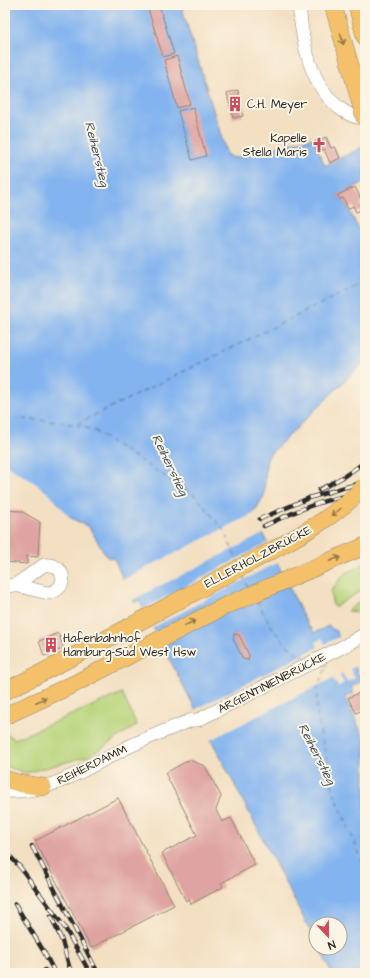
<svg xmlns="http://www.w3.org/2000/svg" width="370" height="978" viewBox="0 0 370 978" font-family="'Architects Daughter',sans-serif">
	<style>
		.green { fill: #b7d47a; stroke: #718052 }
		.water { fill: #83b4ef; stroke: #57708d; fill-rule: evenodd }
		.pier { fill: #f3dfc1 }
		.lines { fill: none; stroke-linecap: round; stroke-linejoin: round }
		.ferry { stroke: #455466; stroke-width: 1; stroke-dasharray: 5 4; stroke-linecap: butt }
		.building { fill: #dfa4a1 }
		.minor-casing { stroke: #8f8576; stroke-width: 14 }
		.major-casing { stroke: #8f8576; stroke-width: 18 }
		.minor { stroke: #fff; stroke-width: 13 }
		.major { stroke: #f4c16a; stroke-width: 17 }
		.rail-casing { stroke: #2b2b2b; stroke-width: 4.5 }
		.rail { stroke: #fcf5e5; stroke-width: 3; stroke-dasharray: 9; stroke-linecap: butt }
		.major-bridge-casing { stroke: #8f8576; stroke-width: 18; stroke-linecap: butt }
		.major-bridge { stroke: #f4c16a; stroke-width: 17 }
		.oneway { stroke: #90764a }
		.labels { text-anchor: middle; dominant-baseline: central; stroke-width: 4; stroke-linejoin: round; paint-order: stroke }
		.poi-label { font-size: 12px; fill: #2b2b2b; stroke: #fcf5e5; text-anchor: start }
		.street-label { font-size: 12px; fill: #2b2b2b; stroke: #fcf5e5 }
		.water-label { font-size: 13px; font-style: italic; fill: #455466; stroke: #fcf5e5 }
	</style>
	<rect width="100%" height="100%" fill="#fcf5e5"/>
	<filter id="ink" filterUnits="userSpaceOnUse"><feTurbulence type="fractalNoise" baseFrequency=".025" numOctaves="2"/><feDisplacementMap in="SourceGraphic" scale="8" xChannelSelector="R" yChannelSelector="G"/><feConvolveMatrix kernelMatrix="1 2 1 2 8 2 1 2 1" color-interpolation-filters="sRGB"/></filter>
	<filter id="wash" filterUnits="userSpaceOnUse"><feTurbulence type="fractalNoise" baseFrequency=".012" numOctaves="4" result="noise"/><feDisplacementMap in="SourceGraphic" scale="16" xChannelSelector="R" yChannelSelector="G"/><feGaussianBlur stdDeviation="0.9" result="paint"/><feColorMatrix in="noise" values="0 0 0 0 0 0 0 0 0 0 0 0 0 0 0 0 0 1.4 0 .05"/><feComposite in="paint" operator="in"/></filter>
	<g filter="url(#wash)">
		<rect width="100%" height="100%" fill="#f3dfc1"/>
		<path class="green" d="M 365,563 L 365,588 L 335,607 L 332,602 L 331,591 L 344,574 Z
			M 365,598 L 365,611 L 358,612 L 347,611 Z
			M 122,693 L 137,725 L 89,756 L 26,773 L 5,766 L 5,733 L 15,739 Z"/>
		<path class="water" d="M 5,5 L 181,5 L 227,155 L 234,158 L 312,138 L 324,163 L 324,166 L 365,146 L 365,182 L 338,195 L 338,197 L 340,199 L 343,198 L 365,242 L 365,361 L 269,455 L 266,463 L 264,496 L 260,502 L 256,510 L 253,513 L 309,628 L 311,627 L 314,633 L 328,626 L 336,631 L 362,681 L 351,687 L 354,693 L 345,697 L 365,740 L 365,973 L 332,973 L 319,948 L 340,948 L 340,924 L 316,924 L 316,942 L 139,600 L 135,603 L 123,579 L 114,558 L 107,557 L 89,527 L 55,510 L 5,487 ZM 234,634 L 239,635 L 243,658 L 233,639 Z"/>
		<path class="pier" d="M 5,465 L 38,485 L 50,495 L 74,522 L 5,489 Z
			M 257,512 L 255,513 L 265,533 L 132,600 L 122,580 Z
			M 269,542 L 278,562 L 152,628 L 142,610 Z
			M 341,636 L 357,666 L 350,669 L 355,678 L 347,682 L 342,673 L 340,675 L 344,683 L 338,687 L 333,678 L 210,740 L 194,710 L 318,647 L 316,642 L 322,638 L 325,644 Z"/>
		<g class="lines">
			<path class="ferry" d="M 5,418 C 35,420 64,420 93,430 L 197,497 L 225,532 L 237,561
				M 77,424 L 365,282
				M 242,575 L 248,587
				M 257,601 C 269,623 282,648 307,658
				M 323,664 L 327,665 L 317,690 L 317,711 L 321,736 L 334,792 L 365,868"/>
		</g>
		<g id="blocks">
			<path class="building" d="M 159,5 L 174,54 L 163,57 L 148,9 Z
				M 177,56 L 190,104 L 177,108 L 164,60 Z
				M 238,90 L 243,116 L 233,118 L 227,93 Z
				M 193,107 L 206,156 L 192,160 L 178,111 Z
				M 326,137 L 331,148 L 335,147 L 340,158 L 330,163 L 324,149 L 319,151 L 314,142 Z
				M 355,187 L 363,203 L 360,204 L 363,209 L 356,212 L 353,206 L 348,209 L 343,198 L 340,199 L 338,197 L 338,195 Z
				M 5,510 L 21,511 L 40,522 L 38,557 L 27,556 L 27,564 L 5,562 Z
				M 58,633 L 64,648 L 44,656 L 39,641 Z
				M 234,634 L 239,635 L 249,655 L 248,660 L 243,659 L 233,639 Z
				M 365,690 L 365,709 L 356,713 L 348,698 Z
				M 189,760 L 205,766 L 221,796 L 216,810 L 222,822 L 231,818 L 255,865 L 221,883 L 223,887 L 191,904 L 189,899 L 186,901 L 162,853 L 197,835 L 165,773 Z
				M 118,798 L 174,905 L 91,948 L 35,841 Z"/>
		</g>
	</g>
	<g filter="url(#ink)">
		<use href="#blocks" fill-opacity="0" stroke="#8f8576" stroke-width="1"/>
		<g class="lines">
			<defs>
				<path id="minor" d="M 299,5 C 302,41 310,87 342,110 C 349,115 356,118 365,118
					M 5,586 L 15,585 L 48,593 C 70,590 66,562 44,565 L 15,585
					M 5,791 C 50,795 91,765 130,746 C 150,737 171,728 192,720 L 198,720 L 350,643 L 365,634"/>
				<path id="major" d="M 333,5 L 352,72
					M 357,5 L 365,37
					M 5,691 C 95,647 184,597 273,550
					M 5,716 L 74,684 L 223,607 L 365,546
					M 5,779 L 18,783 L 43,787"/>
			</defs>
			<use href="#minor" class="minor-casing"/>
			<use href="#major" class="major-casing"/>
			<use href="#minor" class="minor"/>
			<use href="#major" class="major"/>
			<defs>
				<path id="rail" d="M 319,490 L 343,477 L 365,462
					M 260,519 L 309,498 L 342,488 L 365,482
					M 264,526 C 298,510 327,497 365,493
					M 32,846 L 98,973
					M 5,851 L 20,867 L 65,928 L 90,973
					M 15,904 L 44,952 L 55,973
					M 51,916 L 62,941 L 71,973
					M 45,970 L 46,973"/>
			</defs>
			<use href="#rail" class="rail-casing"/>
			<use href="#rail" class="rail"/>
			<defs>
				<path id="major-bridge" d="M 352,72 L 365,119
					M 273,550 C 306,532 338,514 365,486"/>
			</defs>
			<use href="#major-bridge" class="major-bridge-casing"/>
			<use href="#major-bridge" class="major-bridge"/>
		</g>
		<defs><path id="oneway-shaft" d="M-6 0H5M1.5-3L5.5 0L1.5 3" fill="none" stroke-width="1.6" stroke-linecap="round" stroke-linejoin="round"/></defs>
		<g class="oneway">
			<use href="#oneway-shaft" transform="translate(342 39) rotate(74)"/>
			<use href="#oneway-shaft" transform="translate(336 512) rotate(143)"/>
			<use href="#oneway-shaft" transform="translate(335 559) rotate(-22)"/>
			<use href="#oneway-shaft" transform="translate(190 623) rotate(-27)"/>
			<use href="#oneway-shaft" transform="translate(41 700) rotate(-25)"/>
		</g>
	</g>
	<defs>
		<symbol id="building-bare" viewBox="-9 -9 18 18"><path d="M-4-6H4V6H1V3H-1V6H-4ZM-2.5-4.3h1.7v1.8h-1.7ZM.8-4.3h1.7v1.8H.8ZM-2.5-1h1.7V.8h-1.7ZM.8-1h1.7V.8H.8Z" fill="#d1495b" stroke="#fcf5e5" stroke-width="2.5" paint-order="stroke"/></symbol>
		<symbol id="church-bare" viewBox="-9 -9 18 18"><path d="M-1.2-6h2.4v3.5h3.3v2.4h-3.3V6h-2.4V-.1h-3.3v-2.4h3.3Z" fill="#d1495b" stroke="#fcf5e5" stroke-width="2.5" paint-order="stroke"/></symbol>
	</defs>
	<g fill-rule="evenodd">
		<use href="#building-bare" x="224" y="93" width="22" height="22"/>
		<use href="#church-bare" x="308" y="134" width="22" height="22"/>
		<use href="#building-bare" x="40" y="634" width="22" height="22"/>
	</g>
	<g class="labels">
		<g class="poi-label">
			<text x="247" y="104">C.H. Meyer</text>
			<text x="307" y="138" text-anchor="end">Kapelle<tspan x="307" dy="14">Stella Maris</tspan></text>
			<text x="63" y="638">Hafenbahnhof<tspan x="63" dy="14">Hamburg-Süd West Hsw</tspan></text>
		</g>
		<g class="street-label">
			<text transform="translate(258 557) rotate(-28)">ELLERHOLZBRÜCKE</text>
			<text transform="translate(272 683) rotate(-27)">ARGENTINIENBRÜCKE</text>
			<text transform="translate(92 765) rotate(-26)">REIHERDAMM</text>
		</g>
		<g class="water-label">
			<text transform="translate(97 154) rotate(76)">Reiherstieg</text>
			<text transform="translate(170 465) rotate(64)">Reiherstieg</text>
			<text transform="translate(317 754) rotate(63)">Reiherstieg</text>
		</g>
	</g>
	<rect width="370" height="978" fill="none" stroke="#fcf5e5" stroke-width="20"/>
	<g transform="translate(328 936) rotate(158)"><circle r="19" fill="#fcf5e5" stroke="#a8a49b"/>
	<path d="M0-3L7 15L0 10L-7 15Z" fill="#d1495b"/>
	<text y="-6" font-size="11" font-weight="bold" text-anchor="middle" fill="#2b2b2b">N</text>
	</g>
</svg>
